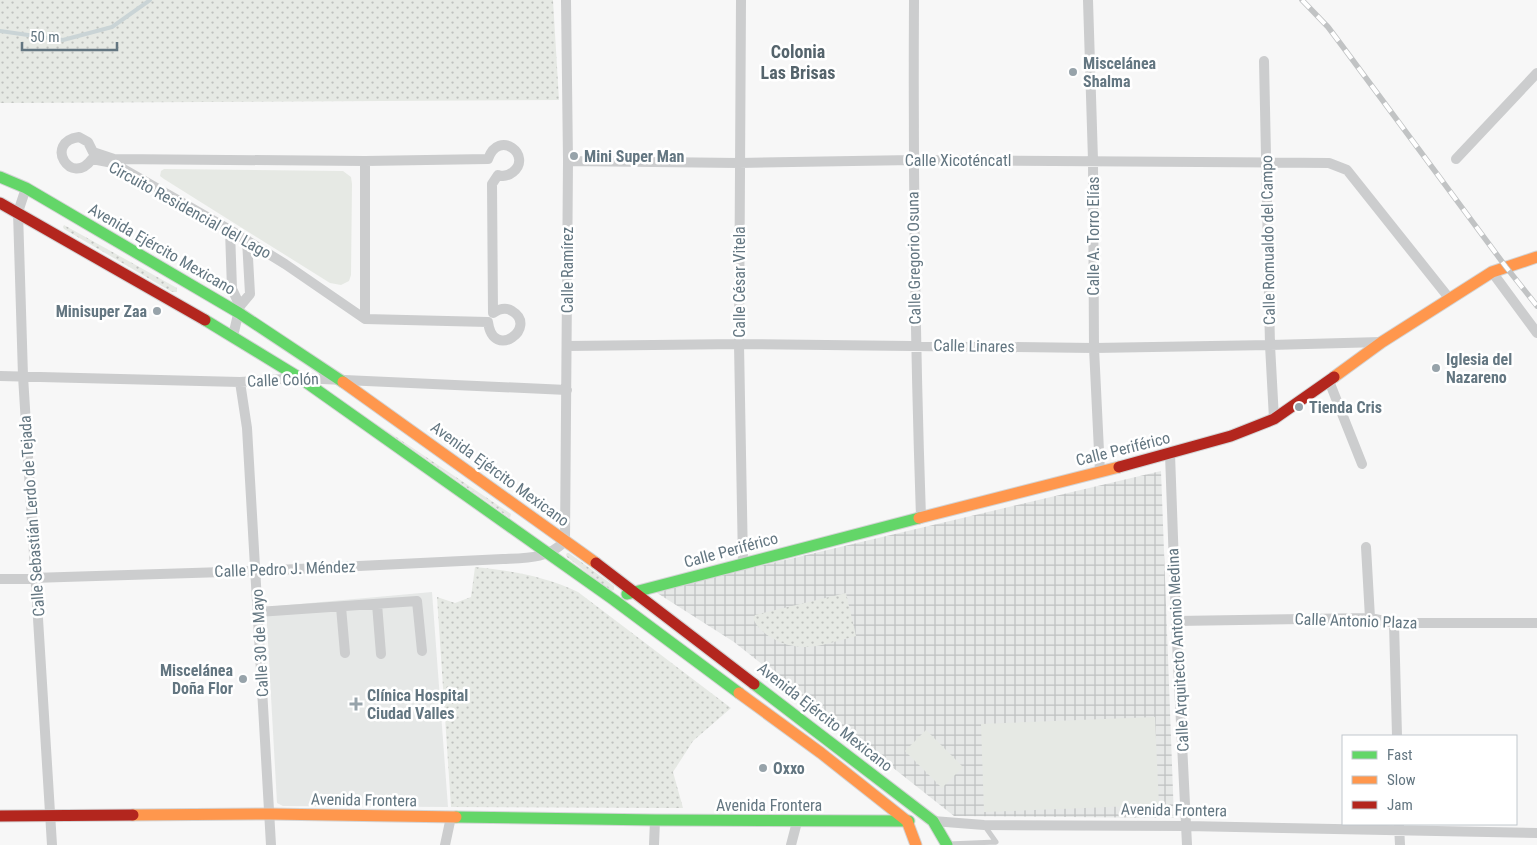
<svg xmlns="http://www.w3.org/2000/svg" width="1537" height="845" viewBox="0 0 1537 845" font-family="'Roboto Condensed',sans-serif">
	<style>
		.built { fill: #e6e8e7 }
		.industrial { fill: url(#industrial-grid) }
		.grass { fill: url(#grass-dots) }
		.park { fill: #e6e9e4 }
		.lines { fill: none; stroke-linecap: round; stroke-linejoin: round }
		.stream { stroke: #cad4d6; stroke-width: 4 }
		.fast-casing { stroke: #d3d4d5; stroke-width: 13 }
		.slow-casing { stroke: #d3d4d5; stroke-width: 13 }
		.jam-casing { stroke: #d3d4d5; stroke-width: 13 }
		.lane { stroke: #cccdce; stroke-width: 5 }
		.street { stroke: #cccdce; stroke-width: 10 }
		.fast { stroke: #63d668; stroke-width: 11 }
		.slow { stroke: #ff974d; stroke-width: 11 }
		.jam { stroke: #b3261e; stroke-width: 11 }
		.rail-casing { stroke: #c1c3c4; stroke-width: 5.5 }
		.rail { stroke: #fff; stroke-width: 4; stroke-dasharray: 11; stroke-linecap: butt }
		.poi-dot { fill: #97a3aa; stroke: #fff; stroke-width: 2 }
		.labels { text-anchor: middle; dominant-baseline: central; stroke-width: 5; stroke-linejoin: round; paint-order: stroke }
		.poi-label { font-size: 16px; font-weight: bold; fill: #637681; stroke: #fff; text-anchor: start }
		.street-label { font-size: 16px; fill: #637681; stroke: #fff }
		.neighbourhood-label { font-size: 18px; font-weight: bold; fill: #55646c; stroke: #fff }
	</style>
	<defs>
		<pattern id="industrial-grid" width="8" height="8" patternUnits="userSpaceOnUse" patternTransform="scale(1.25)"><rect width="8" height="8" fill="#e6e8e7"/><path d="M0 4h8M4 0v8" fill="none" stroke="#bec1c1"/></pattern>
		<pattern id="grass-dots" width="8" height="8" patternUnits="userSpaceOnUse" patternTransform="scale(1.25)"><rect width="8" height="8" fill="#e6e9e4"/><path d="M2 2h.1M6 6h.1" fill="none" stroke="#bec1be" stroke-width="1.8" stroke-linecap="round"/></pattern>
	</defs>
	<rect width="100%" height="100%" fill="#f7f7f7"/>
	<path class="built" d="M 432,592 L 448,807 L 283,806 L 277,803 L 266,607 Z"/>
	<path class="industrial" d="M 1161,471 L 1174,818 L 954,816 L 734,642 L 654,591 Z"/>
	<path class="grass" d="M 0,0 L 553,0 L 559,100 L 0,103 Z
		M 64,225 L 177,288 L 177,292 L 172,292 L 64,229 L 63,227 Z
		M 371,420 L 511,514 L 510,518 Z
		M 567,553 L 569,553 L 614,586 L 614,590 L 610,591 L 567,557 L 566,555 Z
		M 475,567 C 512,571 544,576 578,592 L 731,708 L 693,741 L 673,772 L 683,808 L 451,807 L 437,597 L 455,603 L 471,597 Z
		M 846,593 L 856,636 C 825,644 802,655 772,638 C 764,634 756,626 753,618 L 755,615 Z"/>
	<path class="park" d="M 164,169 L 343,171 L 351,177 L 352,184 L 351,275 L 349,281 L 341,285 L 330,283 L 164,179 L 160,176 L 161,171 Z
		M 1155,717 L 1159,805 L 984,812 L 981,724 Z
		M 926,730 L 963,767 L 942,788 L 905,751 Z"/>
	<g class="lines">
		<path class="stream" d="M 0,31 L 63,40 L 112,27 L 150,0"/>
		<defs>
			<path id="fast" d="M 0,177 L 26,188 L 239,313 L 343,382
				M 205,320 L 300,378 L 614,600 L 739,693
				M 627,594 L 919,518
				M 754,684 L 933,821 L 947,845
				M 456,817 L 655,820 L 909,821"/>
			<path id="slow" d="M 1334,377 L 1382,342 L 1492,272 L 1537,257
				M 343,382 L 596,563
				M 919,518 L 1119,467
				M 739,693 L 821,753 L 907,821 L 916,845
				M 133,815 L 270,814 L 456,817"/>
			<path id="jam" d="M 0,203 L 205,320
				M 1119,467 L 1231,436 L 1274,419 L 1334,377
				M 596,563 L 754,684
				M 0,816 L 133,815"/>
		</defs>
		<use href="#fast" class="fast-casing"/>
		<use href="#slow" class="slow-casing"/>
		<use href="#jam" class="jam-casing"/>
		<path class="lane" d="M 984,825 L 996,842
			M 949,844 L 996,842"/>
		<path class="street" d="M 741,0 L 739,344 L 743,563
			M 914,0 C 913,172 915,344 921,517
			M 1088,0 L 1093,160 L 1094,348 L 1100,472
			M 1264,61 L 1270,345 L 1274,419
			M 79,137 L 88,142 L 93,152 L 114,159 L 365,161 L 488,159 C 499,128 533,156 513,172 C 508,176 504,177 498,175 L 492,184 L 493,313 C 499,309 506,307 512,311 C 539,327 493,362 488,322 L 365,319 L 285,264 L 230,230 L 113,163 L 92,159 C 71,188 43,142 79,137 Z
			M 1456,159 L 1537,73
			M 365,161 L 365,319
			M 568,161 L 739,163 L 913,160 L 1329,163 L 1347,170 L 1449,298
			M 26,188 L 18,212 L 23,376 L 52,845
			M 230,230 L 232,289 L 240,306
			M 1492,272 L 1537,333
			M 233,336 L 240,306 L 250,294 L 247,240
			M 567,346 L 739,344 L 1094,348 L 1270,345 L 1381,342
			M 0,376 L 240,382 L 300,378 L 567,390
			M 1329,381 L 1362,464
			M 240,382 L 247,428 L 271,845
			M 1170,454 L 1176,621 L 1187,845
			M 1366,547 L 1370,618
			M 0,579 L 256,571 L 503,559 C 527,558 548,559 565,541 L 568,161 L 566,0
			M 377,604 L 381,654
			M 341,607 L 345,653
			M 258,612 L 417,601 L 422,651
			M 1176,621 L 1370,618 L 1394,623 L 1537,623
			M 1394,623 L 1397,736
			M 933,821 L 984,825 L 1187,826 L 1537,833
			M 1399,825 L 1400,845
			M 445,845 L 451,817
			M 654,845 L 655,820
			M 791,845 L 797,822"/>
		<use href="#fast" class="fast"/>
		<use href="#slow" class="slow"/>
		<use href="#jam" class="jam"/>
		<defs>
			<path id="rail" d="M 1302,0 L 1328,27 L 1343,47 L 1506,267 L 1537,306"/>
		</defs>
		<use href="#rail" class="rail-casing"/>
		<use href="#rail" class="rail"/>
	</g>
	<g class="poi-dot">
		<circle cx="1073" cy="72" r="5"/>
		<circle cx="574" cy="156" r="5"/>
		<circle cx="157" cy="311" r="5"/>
		<circle cx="1436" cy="368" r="5"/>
		<circle cx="1299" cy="407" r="5"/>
		<circle cx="243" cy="679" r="5"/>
		<path d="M353.5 696.5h5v5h5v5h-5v5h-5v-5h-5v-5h5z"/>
		<circle cx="763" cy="768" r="5"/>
	</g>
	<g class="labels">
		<g class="poi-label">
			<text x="1083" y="63">Miscelánea<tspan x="1083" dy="18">Shalma</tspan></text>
			<text x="584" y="156">Mini Super Man</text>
			<text x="147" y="311" text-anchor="end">Minisuper Zaa</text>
			<text x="1446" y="359">Iglesia del<tspan x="1446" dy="18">Nazareno</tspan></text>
			<text x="1309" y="407">Tienda Cris</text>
			<text x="233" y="670" text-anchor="end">Miscelánea<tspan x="233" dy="18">Doña Flor</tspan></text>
			<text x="367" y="695">Clínica Hospital<tspan x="367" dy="18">Ciudad Valles</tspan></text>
			<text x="773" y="768">Oxxo</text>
		</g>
		<g class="street-label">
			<text x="958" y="160">Calle Xicoténcatl</text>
			<text transform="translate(190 210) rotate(29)">Circuito Residencial del Lago</text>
			<text transform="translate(1093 236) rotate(-90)">Calle A. Torro Elías</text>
			<text transform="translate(1268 240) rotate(-91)">Calle Romualdo del Campo</text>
			<text transform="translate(162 249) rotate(30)">Avenida Ejército Mexicano</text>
			<text transform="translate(914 258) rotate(-91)">Calle Gregorio Osuna</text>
			<text transform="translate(567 270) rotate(-90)">Calle Ramírez</text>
			<text transform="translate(739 282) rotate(-90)">Calle César Vitela</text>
			<text transform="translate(974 346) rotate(1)">Calle Linares</text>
			<text transform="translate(283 380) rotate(-2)">Calle Colón</text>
			<text transform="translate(1123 449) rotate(-14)">Calle Periférico</text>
			<text transform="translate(500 474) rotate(36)">Avenida Ejército Mexicano</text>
			<text transform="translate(32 516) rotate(-94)">Calle Sebastián Lerdo de Tejada</text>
			<text transform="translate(731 550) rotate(-15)">Calle Periférico</text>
			<text transform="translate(285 569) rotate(-2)">Calle Pedro J. Méndez</text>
			<text transform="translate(1356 621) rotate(2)">Calle Antonio Plaza</text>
			<text transform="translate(260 643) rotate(-93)">Calle 30 de Mayo</text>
			<text transform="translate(1178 650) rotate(-93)">Calle Arquitecto Antonio Medina</text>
			<text transform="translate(825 717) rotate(38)">Avenida Ejército Mexicano</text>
			<text transform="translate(364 800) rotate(1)">Avenida Frontera</text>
			<text x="769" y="805">Avenida Frontera</text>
			<text transform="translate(1174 810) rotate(1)">Avenida Frontera</text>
		</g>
		<g class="neighbourhood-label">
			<text x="798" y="51">Colonia<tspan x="798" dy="21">Las Brisas</tspan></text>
		</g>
	</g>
	<rect x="1342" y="735" width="175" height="90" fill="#ffffff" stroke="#c1c8cd"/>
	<rect x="1352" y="751" width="25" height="8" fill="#63d668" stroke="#c1c8cd"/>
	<text x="1387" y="760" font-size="15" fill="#637681">Fast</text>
	<rect x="1352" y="776" width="25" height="8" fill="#ff974d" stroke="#c1c8cd"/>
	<text x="1387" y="785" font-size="15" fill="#637681">Slow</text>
	<rect x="1352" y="801" width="25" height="8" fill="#b3261e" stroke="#c1c8cd"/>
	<text x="1387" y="810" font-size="15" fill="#637681">Jam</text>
	<path d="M22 42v8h95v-8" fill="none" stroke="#637681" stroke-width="2.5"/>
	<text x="30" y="42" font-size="15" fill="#637681" stroke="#ffffff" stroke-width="4" paint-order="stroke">50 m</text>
</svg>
